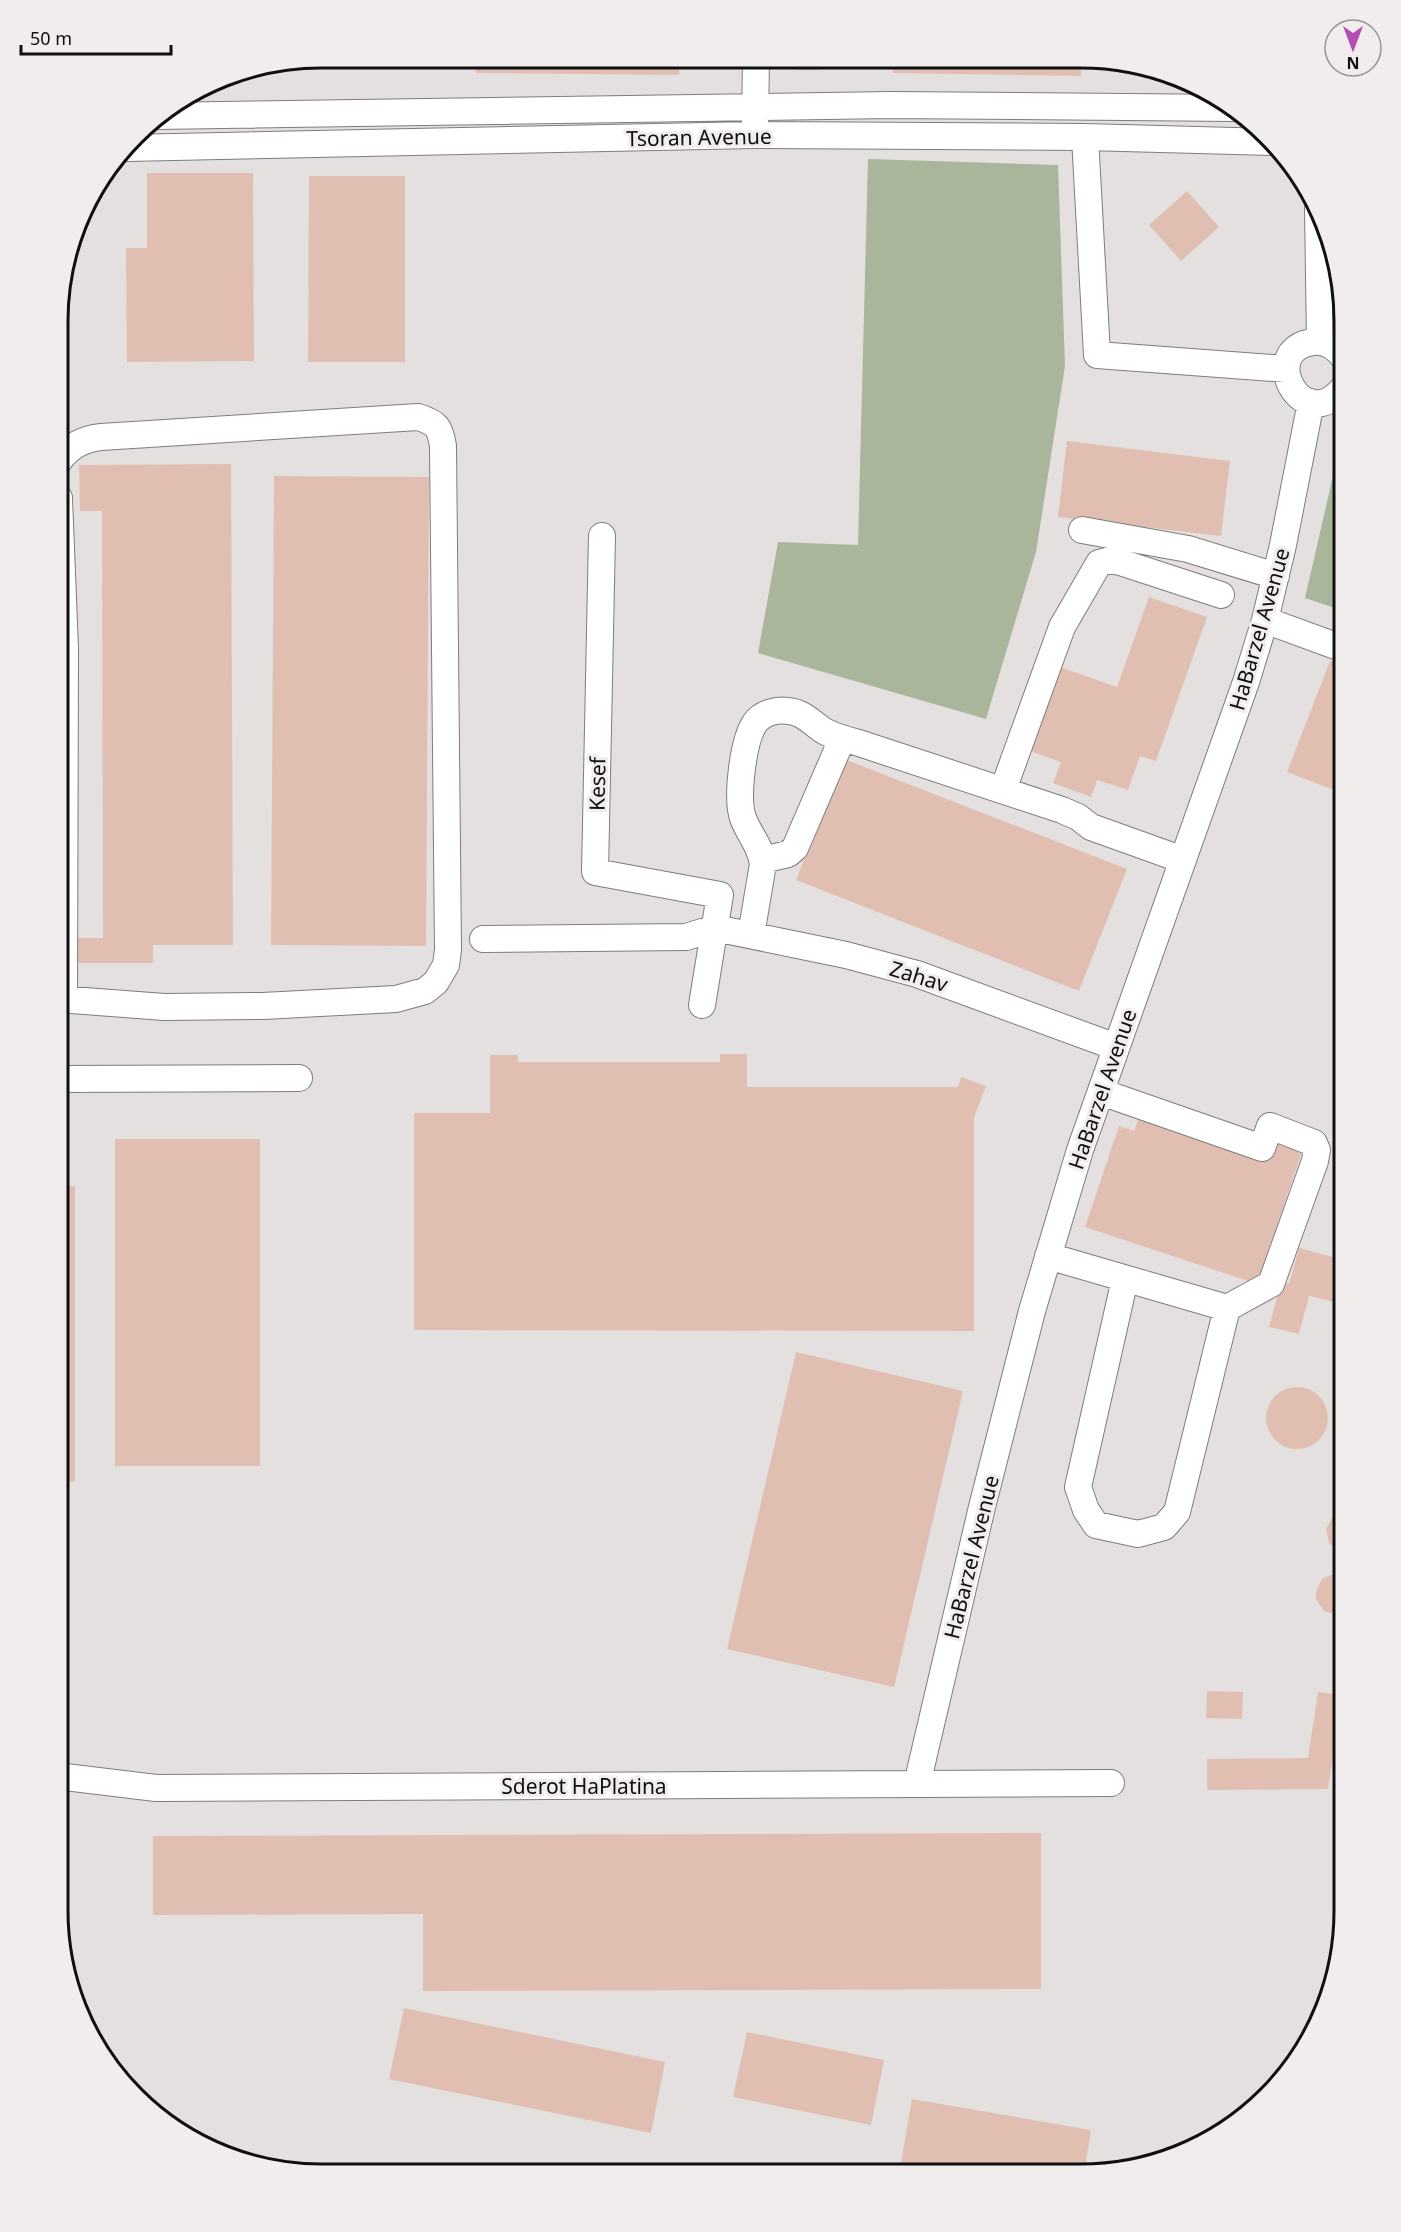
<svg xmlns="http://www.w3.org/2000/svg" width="1401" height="2232" viewBox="0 0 1401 2232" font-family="'Noto Sans',sans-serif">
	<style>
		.green { fill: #a9b69b }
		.building { fill: #e0bfb2 }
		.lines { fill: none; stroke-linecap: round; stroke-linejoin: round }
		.minor-casing { stroke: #7f7c7b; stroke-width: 28 }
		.minor { stroke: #fff; stroke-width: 26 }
		.labels { text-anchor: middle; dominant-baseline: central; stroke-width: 6; stroke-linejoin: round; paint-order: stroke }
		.street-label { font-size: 21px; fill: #110f0f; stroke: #f1edec }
		.rim { fill: none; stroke: #110f0f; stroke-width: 3 }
	</style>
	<rect width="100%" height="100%" fill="#e4e0df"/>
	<path class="green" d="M 868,159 L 1058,165 L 1065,366 L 1036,552 L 986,719 L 758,653 L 778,542 L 858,545 Z
		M 1343,432 L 1344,432 L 1344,611 L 1305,598 Z"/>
	<path class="building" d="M 477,57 L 679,58 L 679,75 L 476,73 Z
		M 797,58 L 827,58 L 819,70 L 796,70 Z
		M 893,59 L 1081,59 L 1081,76 L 893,73 Z
		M 147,173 L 253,173 L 254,361 L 127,362 L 126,248 L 147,248 Z
		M 309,176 L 405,176 L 405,362 L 308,362 Z
		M 1187,191 L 1219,227 L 1181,261 L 1149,225 Z
		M 1067,441 L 1230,461 L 1221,536 L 1058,517 Z
		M 231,464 L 233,945 L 153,945 L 153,963 L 75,963 L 75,938 L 103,938 L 102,511 L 80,511 L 79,465 Z
		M 274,476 L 429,477 L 426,946 L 271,945 Z
		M 1149,597 L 1207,617 L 1156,761 L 1140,756 L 1128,790 L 1097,780 L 1091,797 L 1053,783 L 1061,762 L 1027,750 L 1057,666 L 1117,687 Z
		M 1330,661 L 1344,667 L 1344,794 L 1287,772 Z
		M 844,759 L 1127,869 L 1079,991 L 796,880 Z
		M 720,1054 L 747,1054 L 747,1087 L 958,1087 L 961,1077 L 986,1086 L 974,1118 L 974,1331 L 414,1330 L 414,1113 L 490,1113 L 490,1055 L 518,1055 L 518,1062 L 720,1062 Z
		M 1139,1117 L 1268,1161 L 1276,1137 L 1304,1146 L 1257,1284 L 1085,1227 L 1119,1126 L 1134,1131 Z
		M 115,1139 L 260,1139 L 260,1466 L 115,1466 Z
		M 58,1186 L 75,1186 L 75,1481 L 61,1483 L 59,1517 L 58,1517 Z
		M 1299,1248 L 1344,1260 L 1343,1304 L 1309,1296 L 1299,1334 L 1269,1327 L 1281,1282 L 1289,1284 Z
		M 796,1352 L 963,1391 L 894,1687 L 727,1649 Z
		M1266 1418a31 31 0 1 1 62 0a31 31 0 1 1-62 0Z
		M 1344,1511 L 1344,1552 L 1334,1548 L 1329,1543 L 1326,1529 L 1333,1516 Z
		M 1336,1573 L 1344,1575 L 1344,1613 L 1337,1615 L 1324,1611 L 1316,1599 L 1316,1591 L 1322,1579 Z
		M 1207,1691 L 1243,1692 L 1242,1719 L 1206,1718 Z
		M 1318,1692 L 1342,1695 L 1328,1789 L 1207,1790 L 1207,1759 L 1308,1758 Z
		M 1041,1833 L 1041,1989 L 423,1991 L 423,1914 L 153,1915 L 153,1836 Z
		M 404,2008 L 665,2062 L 651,2133 L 389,2079 Z
		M 747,2032 L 884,2060 L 871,2125 L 733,2097 Z
		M 912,2099 L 1091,2130 L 1084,2174 L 899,2174 Z"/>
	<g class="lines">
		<defs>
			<path id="minor" d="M 157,116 L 890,105 L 1235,108
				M 755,124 L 756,58
				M 1085,137 L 1097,355 L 1286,369
				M 127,148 L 755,135 L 1085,137 L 1272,142
				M 1318,209 L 1320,342
				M 1344,387 C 1303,440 1256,349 1313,342 C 1327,340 1337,348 1344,358
				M 59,498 L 65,649 L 64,999
				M 1082,530 L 1188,549 L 1276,576
				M 602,536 L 595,872 L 720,895 L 702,1005
				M 1265,620 L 1344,649
				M 1003,790 L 1062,627 L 1099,563 L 1110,560 L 1120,562 L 1221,595
				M 762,860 L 788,854 L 795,848 L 842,739
				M 751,935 L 763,864 C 760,844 749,835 743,818 C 736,798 743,740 755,723 C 762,713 777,709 788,711 C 803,712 812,723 824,731 C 835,737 847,740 859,743 L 1062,810 L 1078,817 L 1091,827 L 1183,860
				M 483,939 L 686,937 L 715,928 L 846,955 L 917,974 L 1116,1047
				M 58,999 L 164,1007 L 263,1006 L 396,999 L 425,991 L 436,982 L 446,965 L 448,950 L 443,446 C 440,427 437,423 418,417 L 101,437 C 83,439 69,446 59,461
				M 58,1079 L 299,1078
				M 1101,1092 L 1262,1148 L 1270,1126 L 1314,1143 L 1317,1150 L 1315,1161 L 1271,1284 L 1227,1308
				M 1048,1256 L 1227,1308 L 1177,1512 L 1164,1527 L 1138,1534 L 1096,1525 L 1086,1510 L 1078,1487 L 1125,1279
				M 57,1776 L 156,1788 L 1111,1783
				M 917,1784 L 982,1507 L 1032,1311 L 1080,1150 L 1246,682 L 1265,620 L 1283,545 L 1311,402"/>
		</defs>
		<use href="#minor" class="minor-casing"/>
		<use href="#minor" class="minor"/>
	</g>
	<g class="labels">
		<g class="street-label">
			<text transform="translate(699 137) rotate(-1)">Tsoran Avenue</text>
			<text transform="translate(1259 629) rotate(-74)">HaBarzel Avenue</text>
			<text transform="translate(597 784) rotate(-89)">Kesef</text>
			<text transform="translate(919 976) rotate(17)">Zahav</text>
			<text transform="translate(1102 1089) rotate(-71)">HaBarzel Avenue</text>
			<text transform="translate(971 1557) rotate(-76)">HaBarzel Avenue</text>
			<text x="584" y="1786">Sderot HaPlatina</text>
		</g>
	</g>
	<path d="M0 0H1401V2232H0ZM321 68H1081A253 253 0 0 1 1334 321V1911A253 253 0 0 1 1081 2164H321A253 253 0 0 1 68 1911V321A253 253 0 0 1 321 68Z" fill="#f1edec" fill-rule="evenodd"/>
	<path class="rim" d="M321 68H1081A253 253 0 0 1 1334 321V1911A253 253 0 0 1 1081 2164H321A253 253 0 0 1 68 1911V321A253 253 0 0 1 321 68Z"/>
	<g transform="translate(1353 48) rotate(180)"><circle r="28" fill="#f1edec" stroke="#979494" stroke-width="1.5"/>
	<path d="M0-4.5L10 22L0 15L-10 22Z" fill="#b44eb3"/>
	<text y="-9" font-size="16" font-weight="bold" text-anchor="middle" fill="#110f0f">N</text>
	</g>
	<path d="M21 45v9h150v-9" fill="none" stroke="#110f0f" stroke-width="3"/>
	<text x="30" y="45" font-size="18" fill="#110f0f" stroke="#f1edec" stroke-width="4.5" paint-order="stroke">50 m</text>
</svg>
